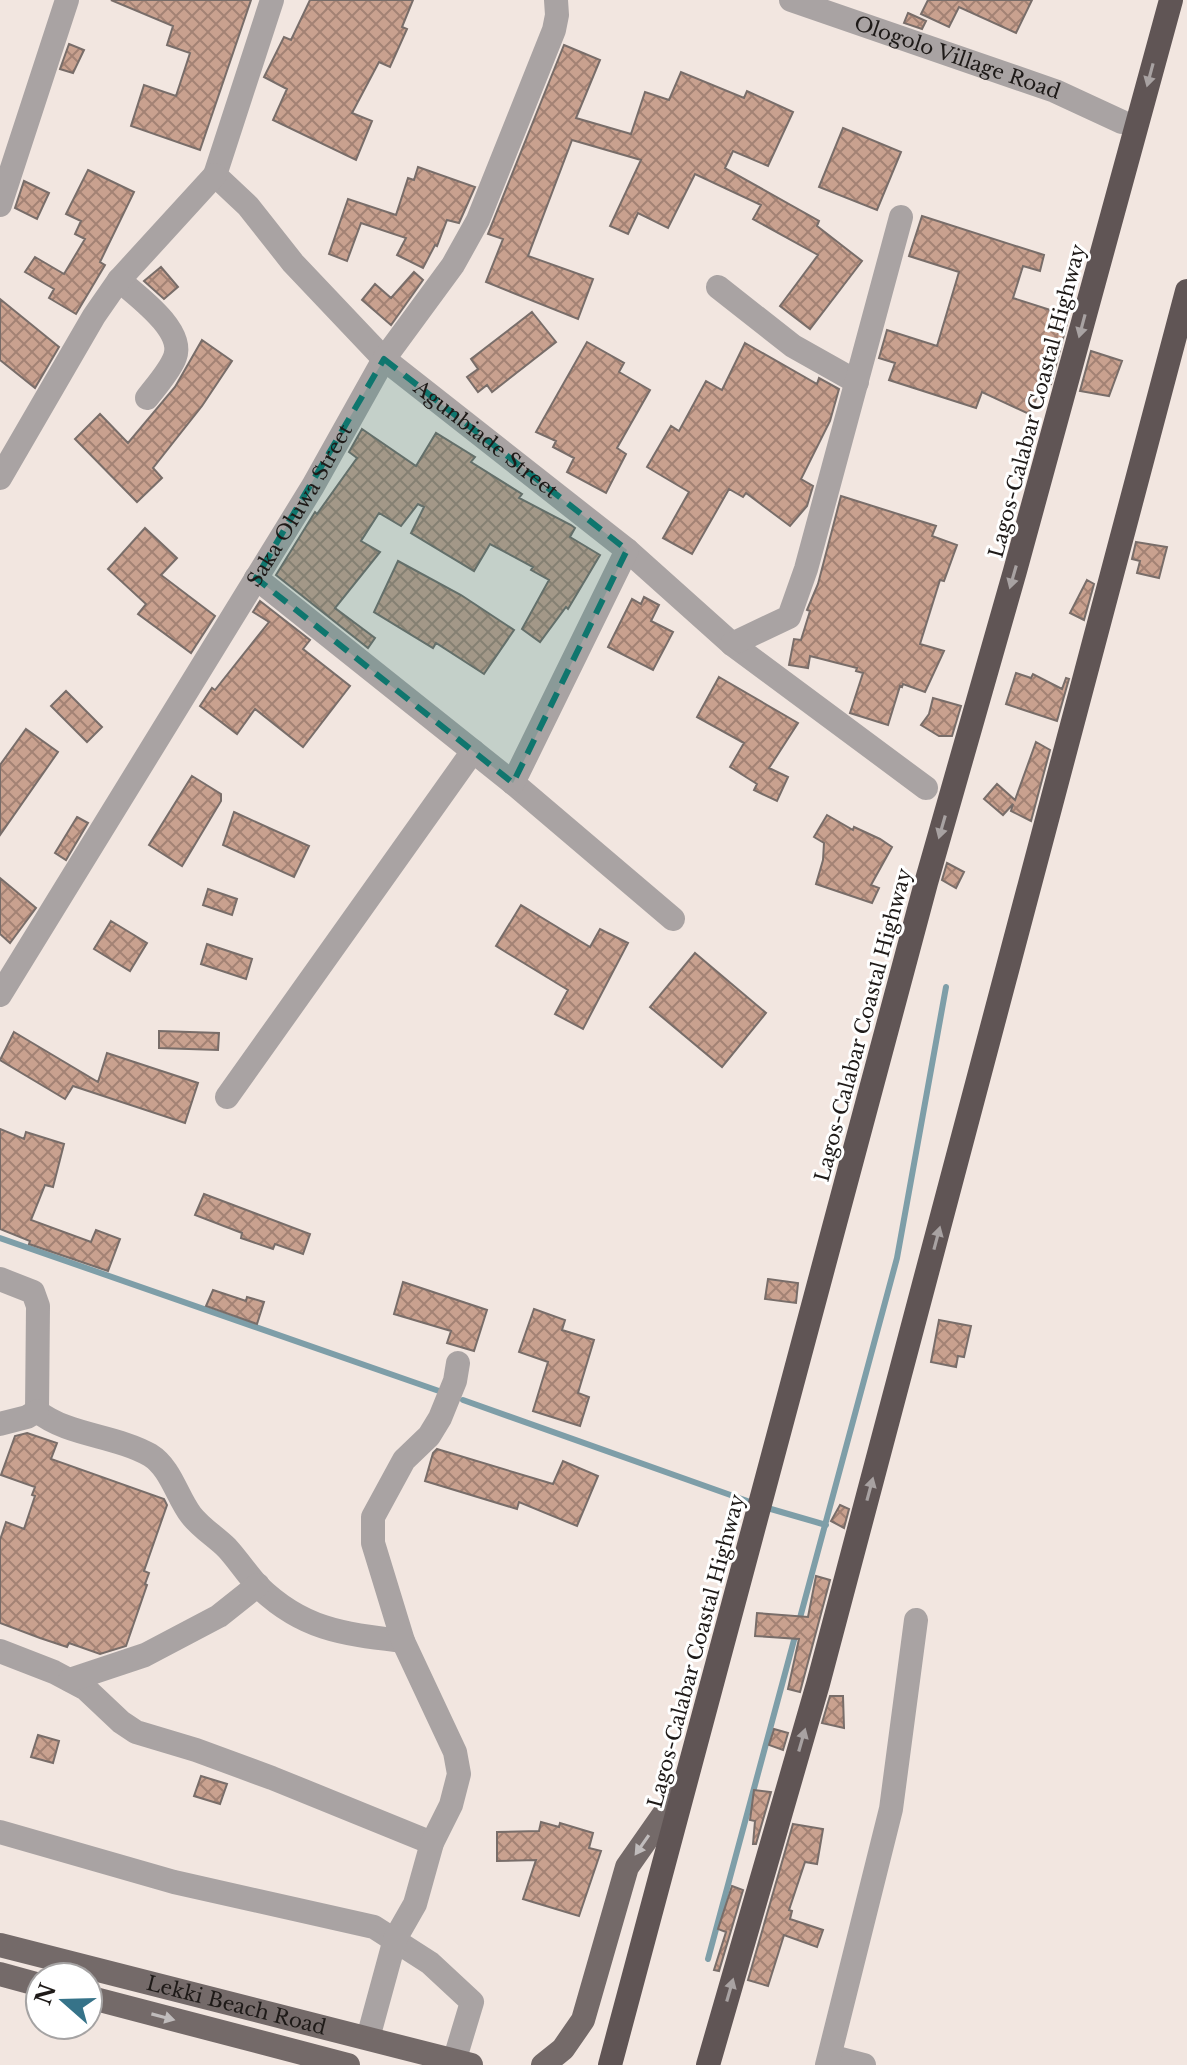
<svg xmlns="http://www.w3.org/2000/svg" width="1187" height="2065" viewBox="0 0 1187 2065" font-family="'Libre Baskerville',serif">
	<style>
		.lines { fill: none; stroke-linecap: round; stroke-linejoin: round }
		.stream { stroke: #7e9ea8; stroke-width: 6 }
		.building { fill: url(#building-cross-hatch); stroke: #786d69; stroke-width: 2 }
		.minor { stroke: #a9a3a3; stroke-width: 24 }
		.major { stroke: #746a69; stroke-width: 24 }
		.highway { stroke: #605555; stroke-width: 24 }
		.oneway { fill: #a8a2a2 }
		.oneway2 { fill: #c0bcbc }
		.marked { fill: #0f766e; fill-opacity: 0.2; stroke: #0f766e; stroke-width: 6; stroke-dasharray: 16 10; stroke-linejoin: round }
		.labels { text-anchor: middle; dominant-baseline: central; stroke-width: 6; stroke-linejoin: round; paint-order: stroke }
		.street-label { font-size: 20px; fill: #1e1a18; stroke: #fff }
	</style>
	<defs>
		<pattern id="building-cross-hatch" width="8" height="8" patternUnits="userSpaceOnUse" patternTransform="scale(2)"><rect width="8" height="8" fill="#c9a18f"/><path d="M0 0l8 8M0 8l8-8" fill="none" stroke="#a38274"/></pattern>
	</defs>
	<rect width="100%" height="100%" fill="#f2e6e0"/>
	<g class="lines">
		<path class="stream" d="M 0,1238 L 439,1391
			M 463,1400 L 753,1503
			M 764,1507 L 826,1525
			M 708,1959 L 897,1258 L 946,987"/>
	</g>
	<path class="building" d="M 111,0 L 251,0 L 200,150 L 131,126 L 144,85 L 176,96 L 190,53 L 167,45 L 173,26 Z
		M 310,0 L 413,0 L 402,27 L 407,29 L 390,67 L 379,62 L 352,113 L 372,121 L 356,160 L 273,120 L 287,89 L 264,77 L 284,37 L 291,40 Z
		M 928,0 L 1032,0 L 1016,33 L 959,7 L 949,27 L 921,14 Z
		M 908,13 L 926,21 L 922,29 L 904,23 Z
		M 69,44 L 84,50 L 73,73 L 60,69 Z
		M 564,45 L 600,60 L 576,118 L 631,134 L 645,92 L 669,100 L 681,72 L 744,98 L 747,91 L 793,112 L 768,166 L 733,151 L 725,168 L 819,221 L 817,226 L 862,261 L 810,329 L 780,306 L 818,255 L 753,219 L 761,205 L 695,174 L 668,228 L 638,213 L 628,234 L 610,226 L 641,160 L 572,140 L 528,256 L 593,279 L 578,319 L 486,282 L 503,239 L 488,234 Z
		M 843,128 L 901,152 L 877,210 L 819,187 Z
		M 418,167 L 475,187 L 459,223 L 447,220 L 437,246 L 435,245 L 423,268 L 397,255 L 406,238 L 361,223 L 347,261 L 329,254 L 348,199 L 396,215 L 408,178 L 414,180 Z
		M 88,170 L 134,192 L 100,262 L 105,265 L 76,314 L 49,298 L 54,289 L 25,272 L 35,257 L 64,274 L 85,239 L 75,234 L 81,221 L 66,214 Z
		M 24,181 L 49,193 L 37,219 L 15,208 Z
		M 922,216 L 1044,255 L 1040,271 L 1023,266 L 1013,298 L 1069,316 L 1051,384 L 1044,382 L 1029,414 L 982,392 L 976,408 L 889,380 L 895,363 L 879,358 L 887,330 L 937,346 L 959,272 L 909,256 Z
		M 161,267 L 178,287 L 164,299 L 144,281 Z
		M 414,272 L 423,280 L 391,325 L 362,300 L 375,284 L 391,298 Z
		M 0,299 L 59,347 L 35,388 L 0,360 Z
		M 532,312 L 556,342 L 492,392 L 487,385 L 478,392 L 467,377 L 478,369 L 471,359 Z
		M 202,340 L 232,361 L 202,406 L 153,468 L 162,478 L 137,502 L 75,439 L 100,414 L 128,443 L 175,387 Z
		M 587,342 L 624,363 L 619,372 L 650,390 L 617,448 L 626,454 L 606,493 L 567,472 L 574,458 L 553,447 L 556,441 L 536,432 Z
		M 745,343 L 817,384 L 819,378 L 839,389 L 830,421 L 801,479 L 813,486 L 807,506 L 790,526 L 746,493 L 743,497 L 729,489 L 692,554 L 663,538 L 689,492 L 647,467 L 671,426 L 679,431 L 706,381 L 722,390 Z
		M 1091,351 L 1122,361 L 1109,396 L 1080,391 Z
		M 362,429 L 416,466 L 436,433 L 475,457 L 471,462 L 522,494 L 519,498 L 571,525 L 575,528 L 570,537 L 600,555 L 568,609 L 566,607 L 540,642 L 522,629 L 549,580 L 531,570 L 533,567 L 490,544 L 474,571 L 411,533 L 424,507 L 418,504 L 401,526 L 379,513 L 361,541 L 380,552 L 335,608 L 375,638 L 368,648 L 276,575 L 315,512 L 317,514 L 357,458 L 349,452 Z
		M 841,496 L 936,526 L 932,536 L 957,545 L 944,581 L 940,580 L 920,644 L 944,651 L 925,692 L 903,684 L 902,687 L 900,686 L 888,725 L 850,713 L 863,673 L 856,671 L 857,668 L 810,656 L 808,668 L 789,665 L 794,639 L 801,640 L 810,611 L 807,610 L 818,584 Z
		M 145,528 L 177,558 L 161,575 L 215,616 L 191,653 L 138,614 L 146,604 L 108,569 Z
		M 1136,542 L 1167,547 L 1159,578 L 1137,573 L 1140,561 L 1132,559 Z
		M 398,561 L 461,595 L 514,630 L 484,674 L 436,643 L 433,648 L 374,612 Z
		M 1087,580 L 1094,584 L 1084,620 L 1070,613 Z
		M 644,597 L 659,605 L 651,621 L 673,632 L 653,670 L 608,647 L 632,599 L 641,604 Z
		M 260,601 L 310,640 L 303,649 L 350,686 L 303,747 L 255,709 L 237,734 L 200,706 L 212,688 L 215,690 L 269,622 L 253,612 Z
		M 1016,673 L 1031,678 L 1033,674 L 1062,689 L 1066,678 L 1069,679 L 1057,721 L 1006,704 Z
		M 719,677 L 798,723 L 769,768 L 788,777 L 777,801 L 754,790 L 757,784 L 730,767 L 744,743 L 697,717 Z
		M 66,691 L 102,727 L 87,742 L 51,706 Z
		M 933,698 L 961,706 L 952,736 L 939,736 L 921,725 L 929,714 Z
		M 26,729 L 58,752 L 0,835 L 0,765 Z
		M 1036,742 L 1050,750 L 1031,821 L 1011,811 L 1013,804 L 1003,815 L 984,799 L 997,784 L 1015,800 Z
		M 192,776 L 221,794 L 221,801 L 182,866 L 149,845 Z
		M 234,812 L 309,846 L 294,877 L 223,845 Z
		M 827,815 L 853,830 L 854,827 L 880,839 L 892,847 L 871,885 L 879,888 L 872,903 L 816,884 L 823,860 L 824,843 L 814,837 Z
		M 77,817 L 88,823 L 66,860 L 55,853 Z
		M 947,863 L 964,872 L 956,888 L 942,880 Z
		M 0,878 L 36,908 L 10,943 L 0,934 Z
		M 208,889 L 237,899 L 232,915 L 203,905 Z
		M 521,905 L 590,947 L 600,929 L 628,943 L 583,1029 L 555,1014 L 568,990 L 496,946 Z
		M 111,921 L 147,943 L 130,971 L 94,949 Z
		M 207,944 L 252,959 L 246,979 L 201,964 Z
		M 695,953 L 766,1013 L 722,1067 L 650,1007 Z
		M 159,1031 L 219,1033 L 218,1050 L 159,1048 Z
		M 14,1032 L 98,1082 L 107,1053 L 198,1083 L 185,1123 L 73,1086 L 65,1099 L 0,1060 Z
		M 0,1129 L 24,1139 L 26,1132 L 64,1144 L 53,1187 L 45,1185 L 31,1220 L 91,1242 L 96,1230 L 120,1239 L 108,1271 L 29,1244 L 30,1241 L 0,1229 Z
		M 204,1194 L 310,1234 L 303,1254 L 275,1244 L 273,1249 L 241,1238 L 242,1233 L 195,1215 Z
		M 768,1279 L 798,1283 L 796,1303 L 765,1299 Z
		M 403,1282 L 487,1310 L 474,1351 L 447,1343 L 451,1331 L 394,1314 Z
		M 213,1290 L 246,1301 L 247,1297 L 264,1302 L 257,1324 L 206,1306 Z
		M 534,1309 L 565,1320 L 562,1330 L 594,1340 L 578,1393 L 589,1397 L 580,1426 L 533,1411 L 548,1362 L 519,1352 Z
		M 939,1320 L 971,1326 L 964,1357 L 958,1356 L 956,1367 L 931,1362 Z
		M 27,1433 L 57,1443 L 51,1459 L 164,1499 L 167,1505 L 144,1571 L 149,1573 L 145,1584 L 147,1585 L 126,1646 L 100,1654 L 69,1643 L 67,1647 L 40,1638 L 0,1623 L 0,1540 L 6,1522 L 24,1529 L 35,1496 L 32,1495 L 35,1487 L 1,1475 L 15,1436 Z
		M 437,1449 L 553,1484 L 563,1461 L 598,1476 L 577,1526 L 519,1502 L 517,1509 L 425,1481 L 433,1453 Z
		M 840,1505 L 849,1509 L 844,1528 L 831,1521 Z
		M 816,1576 L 830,1580 L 800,1692 L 788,1689 L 799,1639 L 755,1636 L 757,1613 L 808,1617 Z
		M 830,1696 L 843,1696 L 844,1728 L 822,1723 Z
		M 774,1729 L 788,1733 L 783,1750 L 769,1745 Z
		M 38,1735 L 59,1741 L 53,1763 L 31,1757 Z
		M 201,1776 L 227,1784 L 220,1804 L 194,1796 Z
		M 754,1790 L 771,1792 L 756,1844 L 753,1844 L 755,1821 L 750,1820 Z
		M 541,1822 L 559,1827 L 560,1823 L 593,1833 L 589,1848 L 601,1851 L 579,1916 L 523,1899 L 536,1860 L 497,1861 L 497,1832 L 539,1831 Z
		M 793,1824 L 823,1829 L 817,1864 L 805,1862 L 789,1910 L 792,1911 L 790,1919 L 823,1930 L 817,1947 L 784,1935 L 768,1986 L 748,1980 Z
		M 732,1886 L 743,1890 L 719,1971 L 714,1970 L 726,1932 L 718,1929 Z"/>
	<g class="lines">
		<g class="minor">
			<path id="s1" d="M 272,0 L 215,175 L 248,206 L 293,263 L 384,359 L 627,550 L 732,644 L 926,788"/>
			<path id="s2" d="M 791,0 L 1055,91 L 1122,122"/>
			<path d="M 0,205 L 67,0"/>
			<path d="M 119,280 C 137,296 185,330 175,357 C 170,371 156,386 147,398"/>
			<path d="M 718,287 L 793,346 L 857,382"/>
			<path d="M 0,478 L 94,316 L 119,280 L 215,175"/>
			<path d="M 256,578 L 513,783 L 673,919"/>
			<path d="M 732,644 L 789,617 L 806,569 L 901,217"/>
			<path d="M 513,783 L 627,550"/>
			<path id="s3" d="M 0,995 L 313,486 L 384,359 L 453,265 L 478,220 L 554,30 L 557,15 L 556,0"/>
			<path d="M 227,1097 L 473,751"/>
			<path d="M 0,1279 L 33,1292 L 38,1306 L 37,1411 C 68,1436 115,1435 150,1455 C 171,1468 177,1497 191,1515 C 201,1528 216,1537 227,1548 C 238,1560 247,1574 258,1586 C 303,1630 344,1634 403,1641"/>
			<path d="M 0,1424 L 27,1417 L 37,1411"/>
			<path d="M 0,1651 L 54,1672 L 86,1689 L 121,1722 L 136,1732 L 196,1750 L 272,1778 L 432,1843"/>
			<path d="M 70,1680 L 145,1655 L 219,1616 L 258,1585"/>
			<path d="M 0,1832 L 174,1882 L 374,1927 L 430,1963 L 472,2002 L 453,2065"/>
			<path d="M 368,2038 L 395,1939 L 415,1904 L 432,1843 L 451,1805 L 459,1774 L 455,1752 L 403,1641 L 373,1543 L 373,1517 L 404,1460 L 429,1436 L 440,1418 L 455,1381 L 458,1363"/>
			<path d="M 830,2056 L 864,2065"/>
			<path d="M 827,2065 L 891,1809 L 916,1620"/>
		</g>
		<g class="major">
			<path id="s4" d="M 0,1945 L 471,2065"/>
			<path d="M 0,1974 L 40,1985"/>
			<path d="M 88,1997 L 348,2065"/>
			<path d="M 543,2065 L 563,2049 L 583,2020 L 627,1867 L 683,1787"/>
		</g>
		<path class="highway" d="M 610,2065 L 926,883 L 1015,571 L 1171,0
			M 708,2065 L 818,1684 L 1187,291"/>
	</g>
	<defs><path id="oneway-solid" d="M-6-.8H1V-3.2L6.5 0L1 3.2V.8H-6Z" transform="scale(2)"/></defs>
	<g class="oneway">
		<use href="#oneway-solid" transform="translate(1150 75) rotate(105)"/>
		<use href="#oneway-solid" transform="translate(1082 326) rotate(105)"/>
		<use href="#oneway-solid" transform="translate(1013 577) rotate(106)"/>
		<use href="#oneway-solid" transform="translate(942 827) rotate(106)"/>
		<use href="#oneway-solid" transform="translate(937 1238) rotate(-75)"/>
		<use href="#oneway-solid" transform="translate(870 1489) rotate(-75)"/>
		<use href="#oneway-solid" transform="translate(802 1740) rotate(-74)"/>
		<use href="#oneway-solid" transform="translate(730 1990) rotate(-74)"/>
	</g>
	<g class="oneway2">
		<use href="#oneway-solid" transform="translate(642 1845) rotate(125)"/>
		<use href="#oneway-solid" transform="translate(163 2017) rotate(15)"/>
	</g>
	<path class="marked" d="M 384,359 L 627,550 L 513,783 L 256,578 Z"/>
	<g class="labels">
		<g class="street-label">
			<text stroke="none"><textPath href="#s2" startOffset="176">Ologolo Village Road</textPath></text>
			<text transform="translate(1037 401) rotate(-75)">Lagos-Calabar Coastal Highway</text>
			<text stroke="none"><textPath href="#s1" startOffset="564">Agunbiade Street</textPath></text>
			<text stroke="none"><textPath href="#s3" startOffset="574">Saka Oluwa Street</textPath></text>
			<text transform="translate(863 1025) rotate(-75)">Lagos-Calabar Coastal Highway</text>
			<text transform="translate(696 1651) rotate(-75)">Lagos-Calabar Coastal Highway</text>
			<text stroke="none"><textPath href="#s4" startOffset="244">Lekki Beach Road</textPath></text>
		</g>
	</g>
	<g transform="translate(64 2001) rotate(290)"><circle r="38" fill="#ffffff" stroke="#a5a3a3" stroke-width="2"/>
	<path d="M0-6L14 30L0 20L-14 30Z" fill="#367389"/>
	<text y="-12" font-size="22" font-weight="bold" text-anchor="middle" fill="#1e1a18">N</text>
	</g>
</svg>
